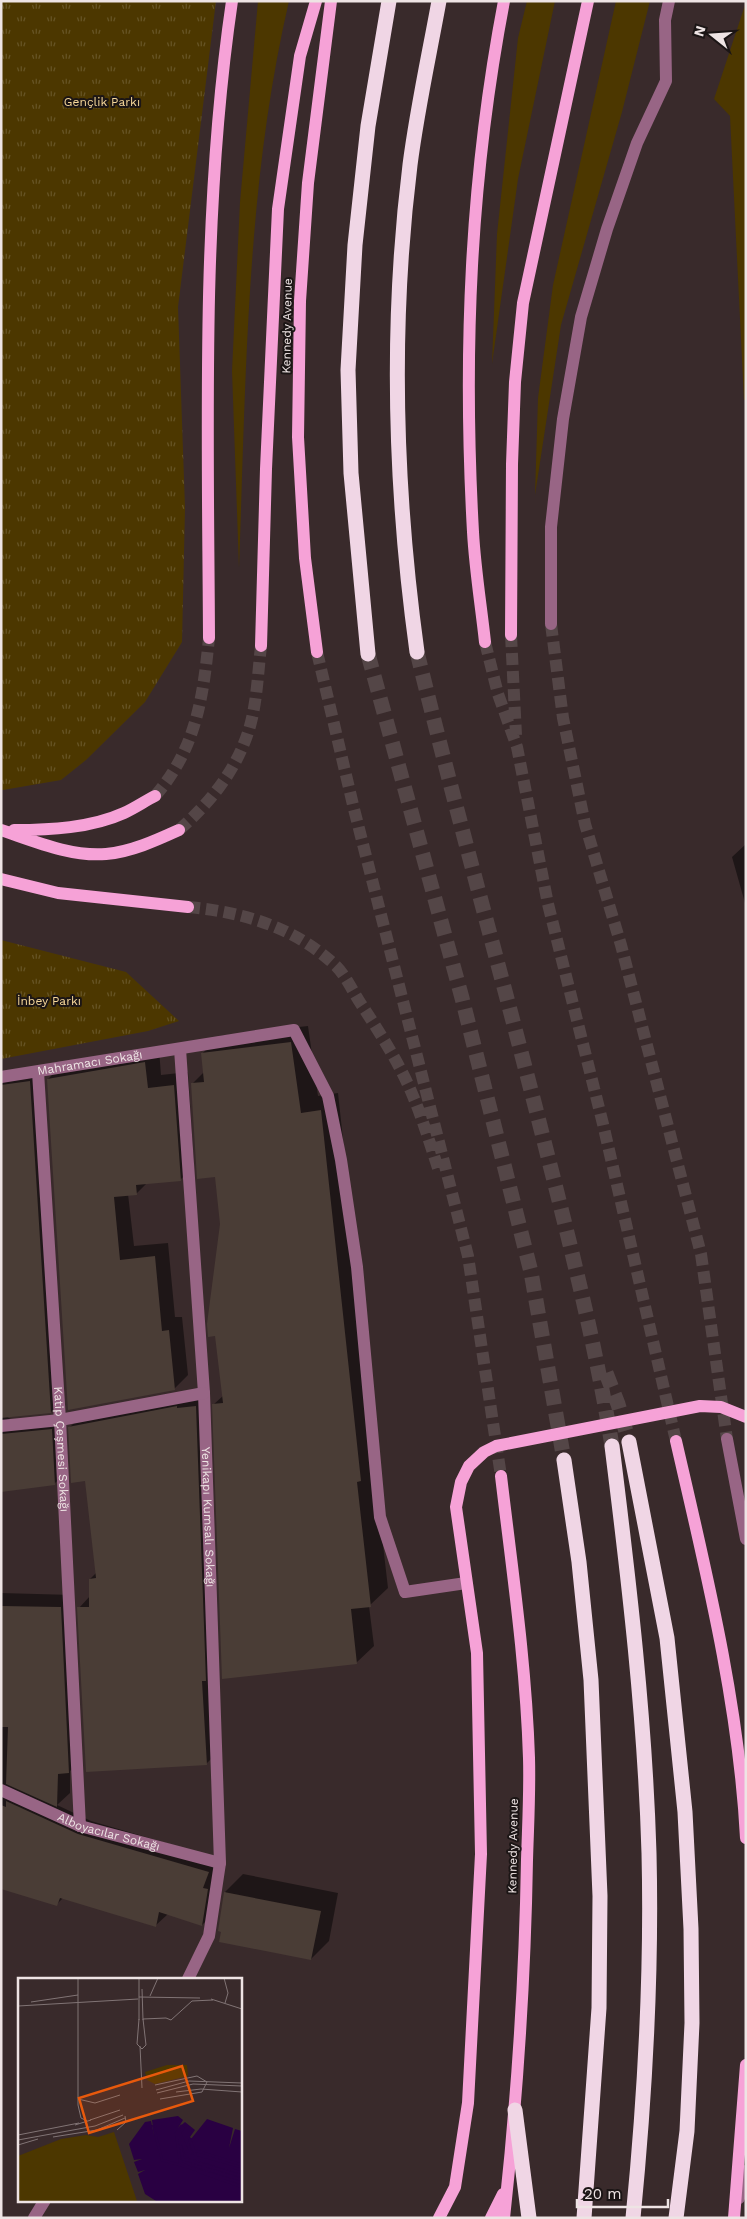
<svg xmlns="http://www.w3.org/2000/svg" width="747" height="2219" viewBox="0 0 747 2219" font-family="'Work Sans',sans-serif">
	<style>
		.green { fill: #4c3700 }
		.park { fill: url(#park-tufts) }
		.shadow { fill: #0007 }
		.building { fill: #4a3d36 }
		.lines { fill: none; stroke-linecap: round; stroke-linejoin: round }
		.minor-tunnel { stroke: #544647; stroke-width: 12; stroke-dasharray: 12 6; stroke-linecap: butt }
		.major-tunnel { stroke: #544647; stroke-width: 12; stroke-dasharray: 12 6; stroke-linecap: butt }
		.highway-tunnel { stroke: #544647; stroke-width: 15; stroke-dasharray: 15 8; stroke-linecap: butt }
		.minor { stroke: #986585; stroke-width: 12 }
		.major { stroke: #f6a2d7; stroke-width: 12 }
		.highway { stroke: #f0d6e5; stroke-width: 15 }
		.labels { text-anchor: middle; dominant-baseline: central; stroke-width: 4; stroke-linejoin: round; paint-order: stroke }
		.park-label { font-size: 12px; fill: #f7d89a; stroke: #1b1515 }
		.street-label { font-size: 12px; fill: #eee4e4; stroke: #1b1515 }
		.inset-river { fill: none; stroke: #290042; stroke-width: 2.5 }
		.inset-road { fill: none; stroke: #817475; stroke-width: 1 }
		.view { fill: #e8590c; fill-opacity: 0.15; stroke: #e8590c; stroke-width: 2.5 }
		.inset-edge { fill: none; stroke: #eee4e4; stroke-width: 2.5 }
	</style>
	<defs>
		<pattern id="park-tufts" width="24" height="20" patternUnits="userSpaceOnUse" patternTransform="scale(1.25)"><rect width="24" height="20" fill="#4c3700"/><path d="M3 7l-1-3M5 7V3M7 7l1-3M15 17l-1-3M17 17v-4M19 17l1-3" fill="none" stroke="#665425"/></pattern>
	</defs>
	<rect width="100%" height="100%" fill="#392a2b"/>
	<path class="green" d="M 258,1 L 289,1 C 246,186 246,380 239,568 L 232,371 L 240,202 Z
		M 527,1 L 555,1 L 518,179 L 492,364 L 497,234 L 518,38 Z
		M 616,1 L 650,1 L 622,112 L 561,325 L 535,495 L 538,398 L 553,285 Z
		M 746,2 L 746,399 L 744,400 L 730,116 L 714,99 Z"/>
	<path class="park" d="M 1,1 L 216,1 L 178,307 L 185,508 L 182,642 L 145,702 L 86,760 L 61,780 L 3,790 L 1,789 Z
		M 1,940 L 126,972 L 179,1021 L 148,1031 L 1,1059 Z"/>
	<path class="shadow" d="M 746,844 L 746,903 L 745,903 L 732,857 Z
		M 308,1026 L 318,1096 L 338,1093 L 378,1463 L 374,1467 L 388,1588 L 369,1606 L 374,1646 L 356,1663 L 214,1404 L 224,1395 L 222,1224 L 216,1176 L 192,1084 L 204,1072 L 202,1054 L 219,1036 Z
		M 159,1049 L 161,1075 L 188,1072 L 194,1166 L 180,1180 L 147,1183 L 137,1193 L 128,1194 L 134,1246 L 168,1243 L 175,1317 L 182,1317 L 188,1375 L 174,1389 L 69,1409 L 48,1079 L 62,1065 Z
		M 43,1068 L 64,1399 L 51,1412 L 6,1416 L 15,1422 L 65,1417 L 67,1471 L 54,1484 L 1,1491 L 1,1072 Z
		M 209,1393 L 220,1750 L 206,1764 L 79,1608 L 90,1596 L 90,1579 L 96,1573 L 86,1479 L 70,1427 L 83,1414 Z
		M 1,1593 L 73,1595 L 82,1759 L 70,1771 L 70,1793 L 57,1805 L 91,1821 L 221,1859 L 215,1912 L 202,1925 L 168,1914 L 155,1926 L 63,1898 L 57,1904 L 1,1887 Z
		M 243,1874 L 338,1893 L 329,1941 L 311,1959 L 225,1892 Z"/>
	<path class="building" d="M 291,1042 L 301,1113 L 321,1110 L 361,1481 L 357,1482 L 371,1607 L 351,1609 L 357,1664 L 222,1679 L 212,1404 L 223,1403 L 215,1336 L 208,1337 L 207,1324 L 220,1224 L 215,1177 L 197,1179 L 191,1083 L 204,1082 L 201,1053 Z
		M 145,1062 L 148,1088 L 174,1085 L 181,1181 L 136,1185 L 137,1195 L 114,1197 L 120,1260 L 155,1256 L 162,1331 L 169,1330 L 175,1390 L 68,1410 L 47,1079 Z
		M 30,1081 L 51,1413 L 1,1418 L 1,1085 Z
		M 177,1406 L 177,1408 L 196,1406 L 206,1681 L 202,1681 L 207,1765 L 86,1772 L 77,1607 L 89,1607 L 89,1579 L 96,1578 L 85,1481 L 71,1483 L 68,1427 Z
		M 52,1429 L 55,1485 L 1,1492 L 1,1434 Z
		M 1,1606 L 61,1607 L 69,1773 L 58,1774 L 57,1807 L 6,1784 L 8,1727 L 1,1727 Z
		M 6,1801 L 78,1834 L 209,1872 L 203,1888 L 208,1889 L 202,1926 L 159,1912 L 156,1927 L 60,1898 L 57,1906 L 1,1889 L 1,1805 L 6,1807 Z
		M 224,1892 L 321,1911 L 311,1960 L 219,1942 L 221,1932 L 218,1931 Z"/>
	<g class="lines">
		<path class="minor-tunnel" d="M 551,624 L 563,718 L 585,824 L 621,945 L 701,1254 L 727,1439"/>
		<path class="major-tunnel" d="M 511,635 L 516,735
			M 485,642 L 498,694 L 517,747 L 548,904 L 603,1124 L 676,1441
			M 317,652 L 354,809 L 468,1256 L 501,1476
			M 155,796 C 196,749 203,698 209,638
			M 179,830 C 211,802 238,768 250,726 C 257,701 258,672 261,646
			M 188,907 C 243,912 295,927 336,966 C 346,976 353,992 361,1004 C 380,1033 400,1064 413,1096 C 423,1120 430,1144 438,1168"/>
		<path class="highway-tunnel" d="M 417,652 C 458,820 505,986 547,1153 C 572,1251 596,1347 612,1446
			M 368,654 L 462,998 L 531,1272 L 564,1460
			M 606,1373 L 618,1404 L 629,1442"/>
		<g class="minor">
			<path d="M 551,624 L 551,527 L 563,419 L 581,317 L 607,229 L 637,143 L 666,81 L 665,20 L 669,1"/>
			<path id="s1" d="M 180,1049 L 204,1393 L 220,1863 L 209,1936 L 188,1979"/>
			<path id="s2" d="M 38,1072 L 60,1420 L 80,1826"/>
			<path id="s3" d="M 1,1077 L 294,1030 L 328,1096 L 341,1160 L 357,1267 L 380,1517 L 405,1592 L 466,1583"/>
			<path d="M 1,1426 L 60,1420 L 204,1393"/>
			<path d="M 727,1439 L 746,1539"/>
			<path id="s4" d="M 1,1790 L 80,1826 L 220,1863"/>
			<path d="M 739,2198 L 746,2171"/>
			<path d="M 34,2218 L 45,2200"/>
		</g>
		<path class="major" d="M 511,635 L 512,464 L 515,382 L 523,303 L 588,1
			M 209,638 C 208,426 201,212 232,1
			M 485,642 C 481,605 475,569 473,532 C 463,352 470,179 504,1
			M 261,646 L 266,469 L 278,209 L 300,56 L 316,1
			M 317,652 L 305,558 L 298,437 L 300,301 L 308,183 L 331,1
			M 1,830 C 34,841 71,857 106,854 C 131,852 157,840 179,830
			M 14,830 C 50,830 91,828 124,813 C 135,808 145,801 155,796
			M 1,879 L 58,893 L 188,907
			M 676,1441 C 706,1571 739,1704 746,1838
			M 501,1476 C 512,1569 526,1663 529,1758 C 530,1792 528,1826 527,1860 C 525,1979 517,2099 504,2218
			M 439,2218 L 455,2187 L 468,2103 L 481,1854 L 477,1653 L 456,1507 L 461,1482 L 469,1466 L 484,1452 L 496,1446 L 700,1406 L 721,1407 L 746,1417
			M 491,2218 L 503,2194
			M 734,2218 L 746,2065"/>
		<path class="highway" d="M 417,652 C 395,492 390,326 410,165 C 417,110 429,56 439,1
			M 368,654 L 351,473 L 348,370 L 355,245 L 368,126 L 389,1
			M 629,1442 L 667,1638 L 685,1812 L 691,1929 L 692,2023 L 687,2131 L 676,2218
			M 612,1446 C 629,1582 645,1717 649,1853 C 652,1975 645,2096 633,2218
			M 564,1460 L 579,1562 L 591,1680 L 600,1896 L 599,2008 L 584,2218
			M 515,2110 L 529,2218"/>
	</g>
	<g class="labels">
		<g class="park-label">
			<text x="102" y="102">Gençlik Parkı</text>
			<text x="49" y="1001">İnbey Parkı</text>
		</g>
		<g class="street-label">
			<text transform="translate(287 326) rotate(-89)">Kennedy Avenue</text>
			<text stroke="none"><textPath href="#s3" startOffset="90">Mahramacı Sokağı</textPath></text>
			<text stroke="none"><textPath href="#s2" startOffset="378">Katip Çeşmesi Sokağı</textPath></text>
			<text stroke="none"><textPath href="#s1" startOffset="469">Yenikapı Kumsalı Sokağı</textPath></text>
			<text stroke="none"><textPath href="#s4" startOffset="116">Alboyacılar Sokağı</textPath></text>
			<text transform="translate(513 1846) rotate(-89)">Kennedy Avenue</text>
		</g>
	</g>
	<g transform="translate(18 1978)">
		<rect width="224" height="224" fill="#392a2b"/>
		<path d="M 149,87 L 169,87 L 170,98 L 137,106 L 129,102 L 127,94 ZM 96,154 L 119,223 L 0,223 L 0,178 L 43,161 L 68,157 L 80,159 Z" fill="#4c3700"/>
		<path d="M 160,138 L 165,142 L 160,150 L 167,144 L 177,152 L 172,159 L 173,161 L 189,141 L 215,150 L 211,170 L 217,151 L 224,153 L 224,223 L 138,223 L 127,216 L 120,196 L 127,192 L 120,194 L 116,184 L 124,181 L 116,182 L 111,166 L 127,144 L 133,143 L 136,157 L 134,142 Z" fill="#290042"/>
		<path class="inset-river" d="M 135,147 L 144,182 L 224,205M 164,147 L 158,155 L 162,184 L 173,190M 164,148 L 161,154 L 169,178 L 224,195M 166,149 L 162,155 L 171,177 L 224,192M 160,153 L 165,181 L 224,198M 173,160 L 170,167 L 173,176M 172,162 L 178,179M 173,164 L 176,172 L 224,187M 174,180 L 175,187 L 224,202M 182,184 L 188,191 L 216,199M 179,193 L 224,209"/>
		<path class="inset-road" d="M 60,0 L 60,127 L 63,140 L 69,143M 121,0 L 121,42M 206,0 L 210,15 L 207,25M 124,11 L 125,42M 132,18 L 140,0M 121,19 L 182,20M 193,21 L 224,31M 13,24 L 60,17M 0,28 L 120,21M 121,41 L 119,66 L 124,71 L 128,67 L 125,41 L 148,40 L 153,42 L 174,23 L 195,22M 122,68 L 124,110M 137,107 L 179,98 L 189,104 L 184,114 L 142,121M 138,112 L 171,103 L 224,105M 158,114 L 183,111 L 224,114M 139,115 L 175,106 L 224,108M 60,121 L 77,125 L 102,117M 72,142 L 102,132M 57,147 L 73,142M 99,152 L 108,144 L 107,138M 0,157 L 61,145M 35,159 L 79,152 L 107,140M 0,162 L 77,148 L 105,137M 0,167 L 20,161"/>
		<path class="view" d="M 164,88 L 175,123 L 71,155 L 61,120 Z"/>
		<rect width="224" height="224" class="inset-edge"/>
	</g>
	<rect width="747" height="2219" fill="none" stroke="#eee4e4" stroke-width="5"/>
	<g transform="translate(712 35) rotate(287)" stroke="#1b1515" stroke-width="4" paint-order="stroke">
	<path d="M0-4L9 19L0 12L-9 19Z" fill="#eee4e4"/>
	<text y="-8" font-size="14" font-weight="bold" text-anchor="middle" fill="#eee4e4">N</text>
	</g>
	<path d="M577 2199v8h91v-8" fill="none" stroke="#eee4e4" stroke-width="2.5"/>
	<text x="584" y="2199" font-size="15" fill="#eee4e4" stroke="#1b1515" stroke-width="4" paint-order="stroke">20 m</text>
</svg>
